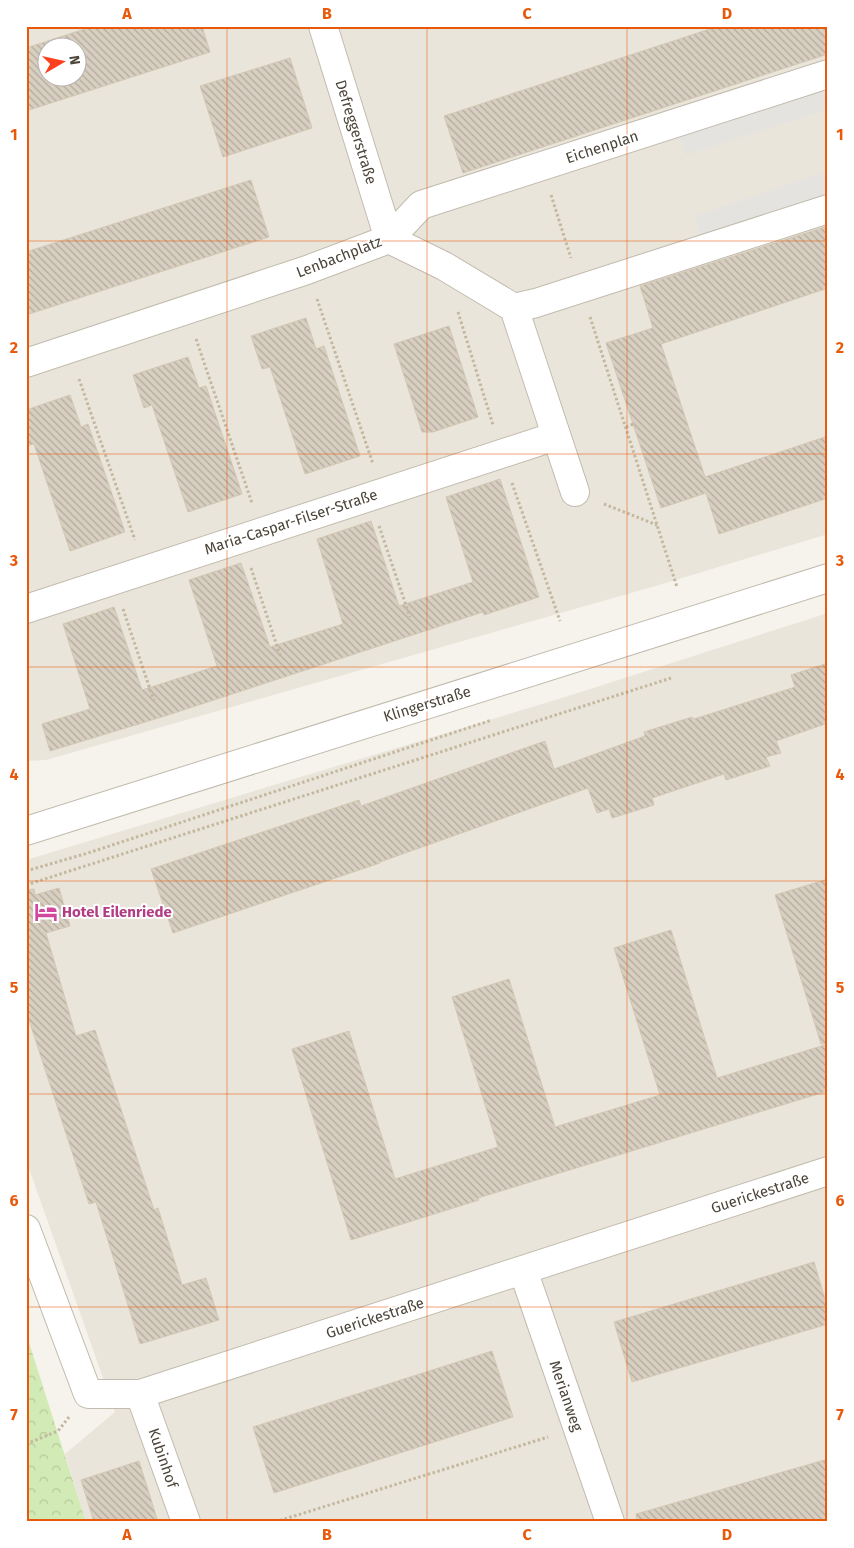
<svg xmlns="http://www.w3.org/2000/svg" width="854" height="1548" viewBox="0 0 854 1548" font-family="'Fira Sans',sans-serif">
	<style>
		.residential { fill: #eae5da; fill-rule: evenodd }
		.park { fill: url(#park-crowns) }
		.parking { fill: #e5e3e0 }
		.building { fill: url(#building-back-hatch); stroke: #d3c7b4; fill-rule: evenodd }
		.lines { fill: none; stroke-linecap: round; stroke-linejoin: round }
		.minor-casing { stroke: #c2bbae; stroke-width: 30 }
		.path { stroke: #c4b79f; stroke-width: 3; stroke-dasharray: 2.5 2.5; stroke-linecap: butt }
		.minor { stroke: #fff; stroke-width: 28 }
		.grid { fill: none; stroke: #e8590c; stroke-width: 1; stroke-opacity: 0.55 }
		.labels { text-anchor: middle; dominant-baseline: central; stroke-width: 4; stroke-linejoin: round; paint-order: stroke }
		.street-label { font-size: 15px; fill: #4b4439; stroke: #fff }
		.hotel-label { font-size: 15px; font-weight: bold; fill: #b23c85; stroke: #fff; text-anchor: start }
		.neatline { fill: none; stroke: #e8590c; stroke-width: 2 }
		.grid-label { font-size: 16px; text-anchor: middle; font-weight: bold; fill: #e8590c }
	</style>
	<defs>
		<pattern id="park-crowns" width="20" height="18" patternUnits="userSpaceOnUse" patternTransform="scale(1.25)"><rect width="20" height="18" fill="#d2eab5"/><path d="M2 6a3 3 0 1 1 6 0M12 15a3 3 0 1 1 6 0" fill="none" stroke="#b6ca9c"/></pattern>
		<pattern id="building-back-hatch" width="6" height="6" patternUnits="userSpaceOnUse" patternTransform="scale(1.25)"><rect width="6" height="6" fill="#d8cfc1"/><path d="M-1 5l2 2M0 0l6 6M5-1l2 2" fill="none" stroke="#b1aa9e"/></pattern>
	</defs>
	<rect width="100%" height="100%" fill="#f6f3ec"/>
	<path class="residential" d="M 26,26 L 828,26 L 828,534 L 659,585 L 46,760 L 26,761 ZM 48,48 L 78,48 L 78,78 L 48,78 Z
		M 828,613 L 828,1522 L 86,1522 L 65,1454 L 115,1412 L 26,1160 L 26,860 L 565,697 Z"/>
	<path class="park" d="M 26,1333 L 86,1522 L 26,1522 Z"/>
	<path class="parking" d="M 828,81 L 828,109 L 686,155 L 677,130 Z
		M 828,171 L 828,199 L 703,241 L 695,216 Z"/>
	<path class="building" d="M 94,26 L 202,26 L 210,52 L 26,111 L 26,48 ZM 48,48 L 78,48 L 78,78 L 48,78 Z
		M 719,26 L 828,26 L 828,54 L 463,173 L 444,116 Z
		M 290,58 L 312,128 L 223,157 L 200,86 Z
		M 251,180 L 269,237 L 26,315 L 26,252 Z
		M 828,226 L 828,288 L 661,344 L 705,477 L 828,436 L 828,498 L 719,534 L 706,493 L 661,508 L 606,343 L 653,328 L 640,286 Z
		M 306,318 L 316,349 L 324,346 L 360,456 L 305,474 L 270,367 L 262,369 L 251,336 Z
		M 449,326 L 478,417 L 433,432 L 422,432 L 394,344 Z
		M 188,357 L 199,388 L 206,386 L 242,494 L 188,512 L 152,405 L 144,408 L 133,375 Z
		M 70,395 L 81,427 L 88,424 L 125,532 L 70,551 L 34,444 L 26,446 L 26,410 Z
		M 500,479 L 539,597 L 484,615 L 483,612 L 165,716 L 50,751 L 42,724 L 90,709 L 63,624 L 114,607 L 142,690 L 217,666 L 189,580 L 241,563 L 270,647 L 343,624 L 317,539 L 371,521 L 399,606 L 473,582 L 446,497 Z
		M 828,663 L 828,723 L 776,741 L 781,753 L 766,757 L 770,766 L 726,780 L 724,774 L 652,798 L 654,805 L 612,818 L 609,809 L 597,813 L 588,788 L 380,862 L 380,863 L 173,933 L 151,869 L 359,800 L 361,806 L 545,741 L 554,769 L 645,736 L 644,732 L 692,717 L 694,719 L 795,687 L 791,675 Z
		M 828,879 L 828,1043 L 821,1044 L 775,895 Z
		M 59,888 L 70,926 L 46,933 L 76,1036 L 95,1030 L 154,1210 L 158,1208 L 182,1285 L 206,1278 L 219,1320 L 140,1344 L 96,1202 L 89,1204 L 26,1011 L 26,890 L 34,889 L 35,895 Z
		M 671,930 L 717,1078 L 828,1044 L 828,1091 L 478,1198 L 479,1200 L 351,1240 L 292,1049 L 349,1031 L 395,1179 L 498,1147 L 452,997 L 509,979 L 555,1127 L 660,1095 L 614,948 Z
		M 814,1262 L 828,1309 L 828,1324 L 632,1382 L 614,1322 Z
		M 492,1351 L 513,1417 L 274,1493 L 253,1427 Z
		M 828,1459 L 828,1522 L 637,1522 L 636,1514 Z
		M 139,1461 L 158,1522 L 94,1522 L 81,1480 Z"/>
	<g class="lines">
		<defs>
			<path id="minor" d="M 323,26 L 389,239 L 421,205 L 828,74
				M 514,308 L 536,303 L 828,209
				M 26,363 L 307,270 L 389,239 L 444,266 L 514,308 L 575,492
				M 26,609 L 556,436
				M 26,831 L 828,578
				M 26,1229 L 88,1394 L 140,1394 L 828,1171
				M 523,1270 L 610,1522
				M 140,1394 L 186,1522"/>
		</defs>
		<use href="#minor" class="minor-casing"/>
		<path class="path" d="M 551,195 L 571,258
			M 317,299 L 373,464
			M 458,312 L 493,425
			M 590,317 L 677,587
			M 196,339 L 252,503
			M 79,379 L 135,540
			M 626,427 L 633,424
			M 512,483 L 560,621
			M 604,504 L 657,525
			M 379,526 L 410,617
			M 251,568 L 281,658
			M 123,609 L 154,701
			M 26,871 L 88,853 L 492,720
			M 26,885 L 671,678
			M 26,1444 L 58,1431 L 69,1417
			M 275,1522 L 548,1437"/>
		<use href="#minor" class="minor"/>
	</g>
	<path class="grid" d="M 227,26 L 227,1522M 427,26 L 427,1522M 627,26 L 627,1522M 26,241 L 828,241M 26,454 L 828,454M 26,667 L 828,667M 26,881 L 828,881M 26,1094 L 828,1094M 26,1307 L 828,1307"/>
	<defs>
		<symbol id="hotel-bare" viewBox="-9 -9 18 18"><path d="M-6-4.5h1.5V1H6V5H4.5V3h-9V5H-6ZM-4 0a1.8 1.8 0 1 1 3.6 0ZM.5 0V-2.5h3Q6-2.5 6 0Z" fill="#d1479c" stroke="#fff" stroke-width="2.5" paint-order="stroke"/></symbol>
	</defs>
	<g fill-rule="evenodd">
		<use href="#hotel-bare" x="30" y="896" width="32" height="32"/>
	</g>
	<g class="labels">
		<g class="street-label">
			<text transform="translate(356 132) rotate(73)">Defreggerstraße</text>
			<text transform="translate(602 147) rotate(-18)">Eichenplan</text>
			<text transform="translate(339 257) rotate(-21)">Lenbachplatz</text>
			<text transform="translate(291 522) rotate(-18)">Maria-Caspar-Filser-Straße</text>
			<text transform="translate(427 704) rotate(-17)">Klingerstraße</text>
			<text transform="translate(760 1193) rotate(-18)">Guerickestraße</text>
			<text transform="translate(375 1318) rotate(-18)">Guerickestraße</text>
			<text transform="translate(566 1396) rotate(71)">Merianweg</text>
			<text transform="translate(163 1458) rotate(71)">Kubinhof</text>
		</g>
		<g class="hotel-label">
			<text x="62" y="912">Hotel Eilenriede</text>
		</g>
	</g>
	<rect width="854" height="1548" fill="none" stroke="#ffffff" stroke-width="55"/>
	<g transform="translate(62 62) rotate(81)"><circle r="24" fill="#ffffff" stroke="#b7b4b0"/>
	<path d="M0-4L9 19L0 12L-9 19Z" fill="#fc3f1d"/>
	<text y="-8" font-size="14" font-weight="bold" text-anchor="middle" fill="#4b4439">N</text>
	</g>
	<rect x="28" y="28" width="798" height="1492" class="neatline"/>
	<g class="grid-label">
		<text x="127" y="19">A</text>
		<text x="327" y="19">B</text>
		<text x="527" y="19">C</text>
		<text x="727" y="19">D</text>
		<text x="14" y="140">1</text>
		<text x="840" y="140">1</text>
		<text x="14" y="353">2</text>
		<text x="840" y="353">2</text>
		<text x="14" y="566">3</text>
		<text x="840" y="566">3</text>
		<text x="14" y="780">4</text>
		<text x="840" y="780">4</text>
		<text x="14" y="993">5</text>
		<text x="840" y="993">5</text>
		<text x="14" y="1206">6</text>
		<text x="840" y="1206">6</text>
		<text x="14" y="1420">7</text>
		<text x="840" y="1420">7</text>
		<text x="127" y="1540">A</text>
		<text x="327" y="1540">B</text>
		<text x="527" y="1540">C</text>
		<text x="727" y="1540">D</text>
	</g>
</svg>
